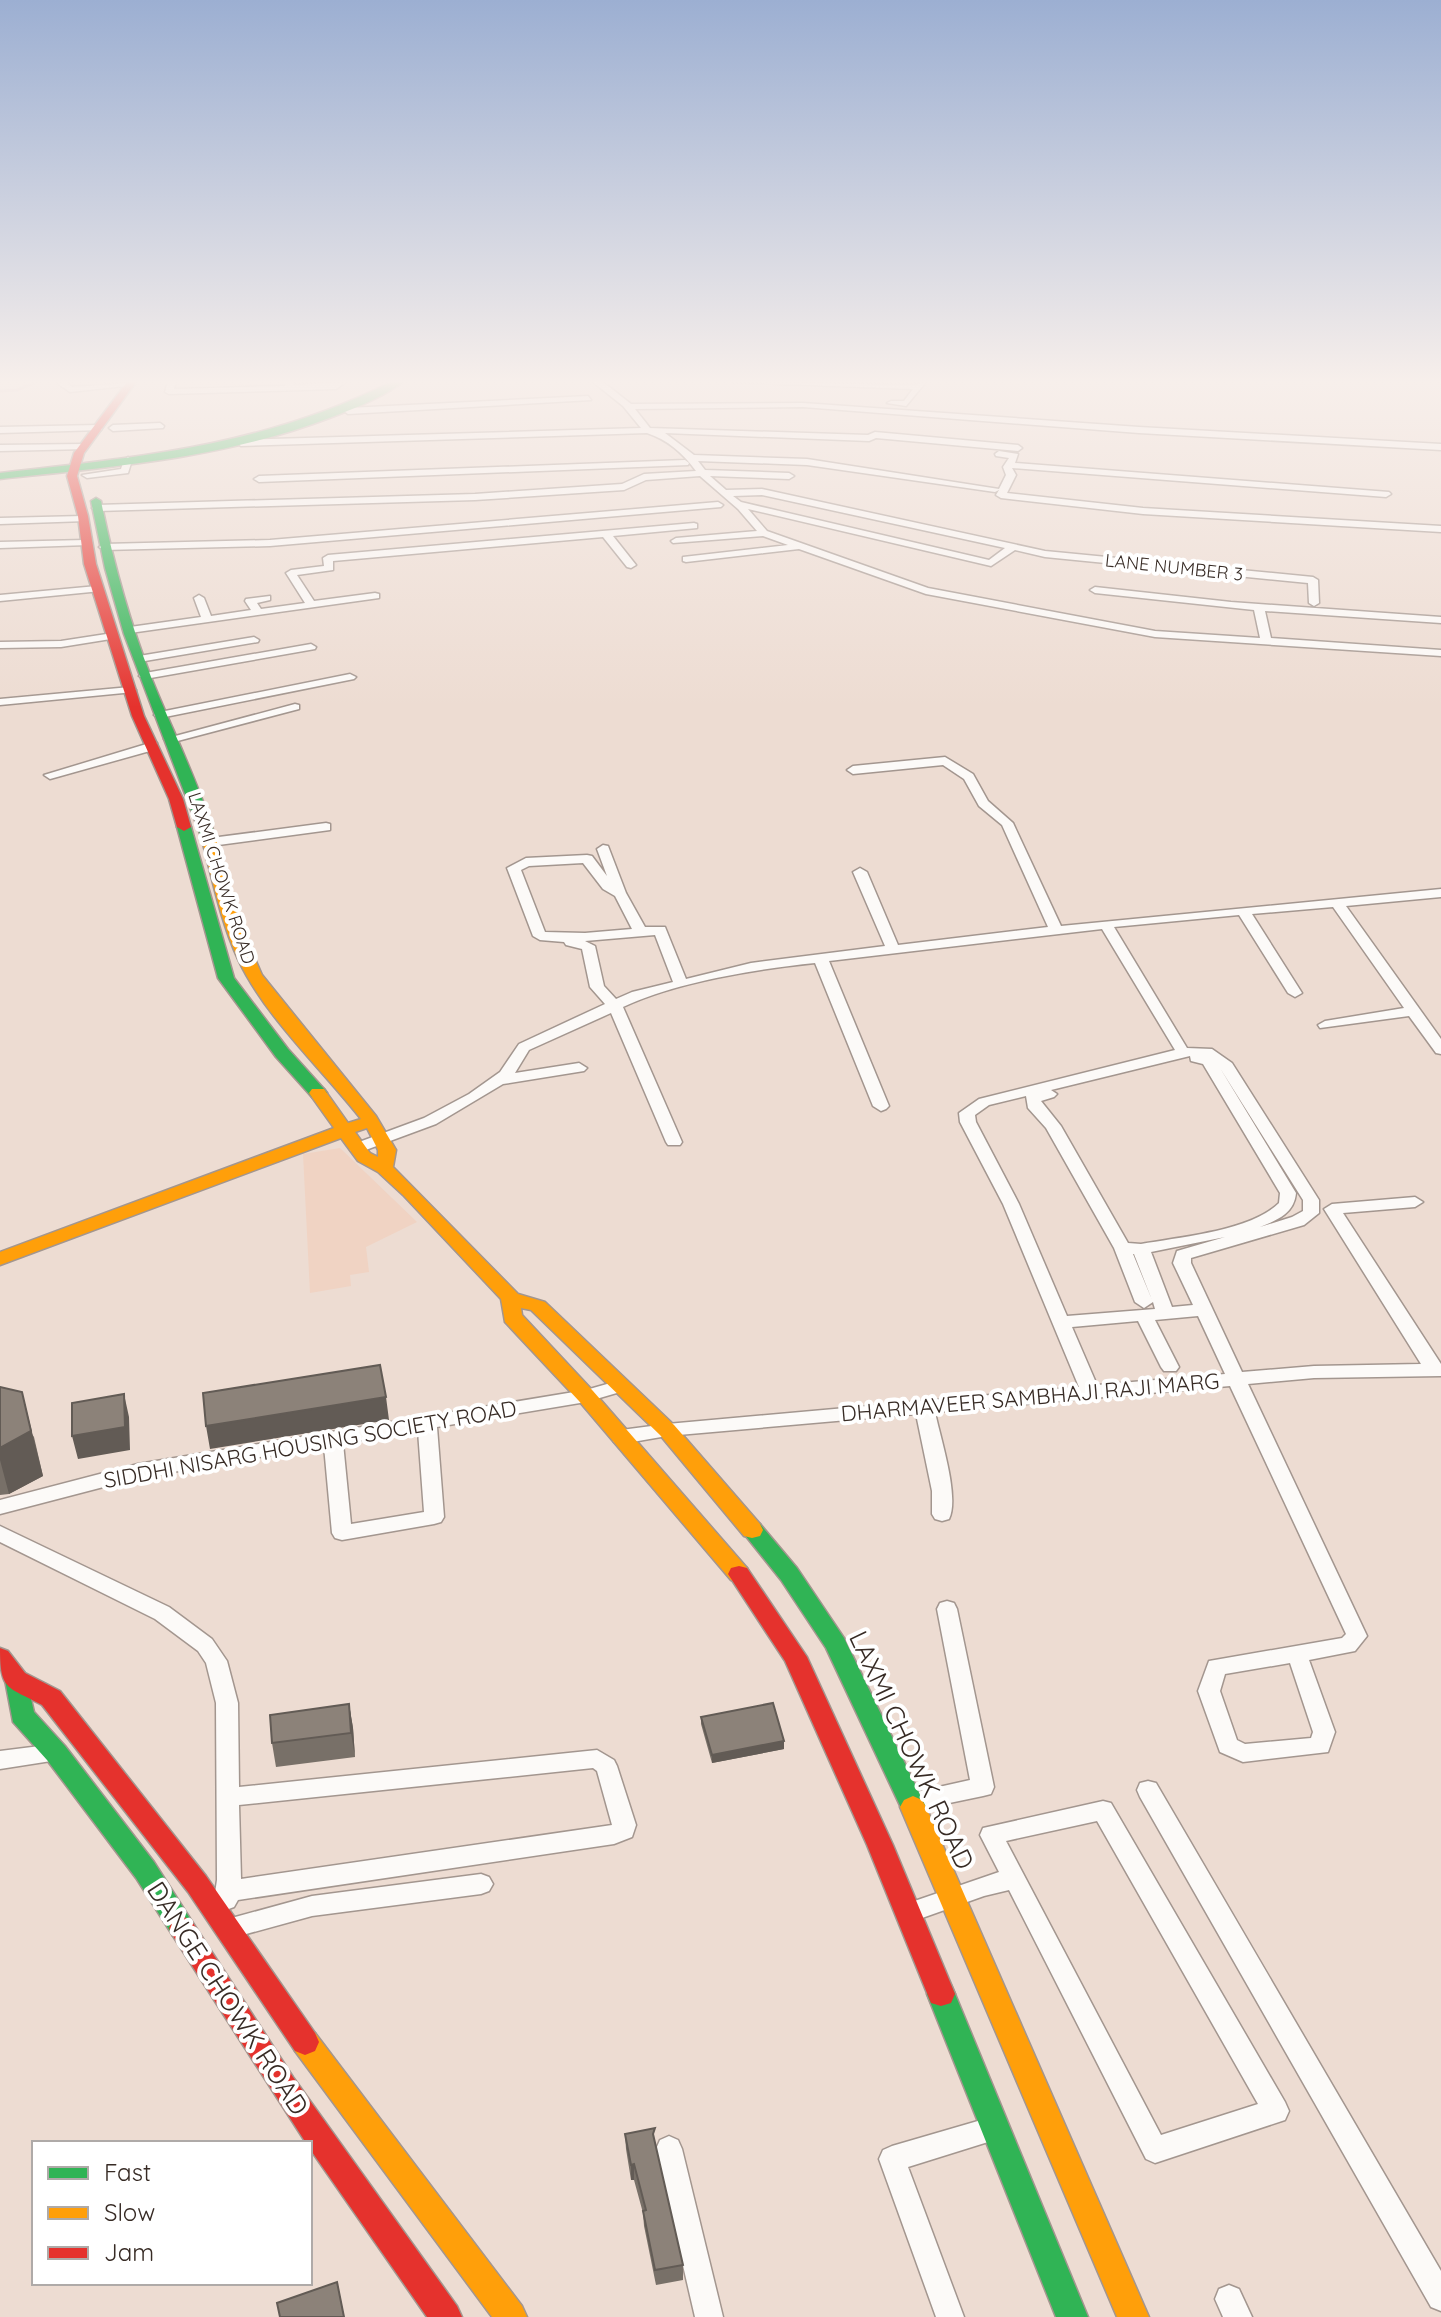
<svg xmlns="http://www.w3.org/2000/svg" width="1441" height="2317" viewBox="0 0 1441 2317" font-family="Quicksand,sans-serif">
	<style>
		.built { fill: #f0d3c3 }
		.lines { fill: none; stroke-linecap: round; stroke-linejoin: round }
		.stream { stroke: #cba8b0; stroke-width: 3 }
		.street-casing { stroke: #a3968f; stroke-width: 3 }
		.fast-casing { stroke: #a3968f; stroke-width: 3 }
		.slow-casing { stroke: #a3968f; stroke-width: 3 }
		.jam-casing { stroke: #a3968f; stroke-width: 3 }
		.street { fill: #fcfaf8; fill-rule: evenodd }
		.fast { fill: #30b455; fill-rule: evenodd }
		.slow { fill: #ff9f0a; fill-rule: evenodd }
		.jam { fill: #e5322d; fill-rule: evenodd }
		.wall { fill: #787068 }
		.shaded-wall { fill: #625b55 }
		.building { fill: #8c8279; stroke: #625b55; stroke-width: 2 }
		.labels { text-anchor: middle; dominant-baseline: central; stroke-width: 8; stroke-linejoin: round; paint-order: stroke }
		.far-street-label { font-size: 18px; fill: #372b25; stroke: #fff }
		.street-label { font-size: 22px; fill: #372b25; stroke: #fff }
		.near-street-label { font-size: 26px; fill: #372b25; stroke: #fff }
	</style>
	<rect width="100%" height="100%" fill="#eddcd2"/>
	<path class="built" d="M 340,1148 L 417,1222 L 366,1247 L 369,1272 L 350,1275 L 351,1286 L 310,1293 L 303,1154 Z"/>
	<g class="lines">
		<path class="stream" d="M 0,391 L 17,390 L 36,382"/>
		<defs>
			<path id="street" d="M 65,382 L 72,387 L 130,383 L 134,385 L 70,392 L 57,383 Z
				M 168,382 L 176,382 L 174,389 L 285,386 L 286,382 L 294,382 L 293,385 L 346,382 L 336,389 L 169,394 L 165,392 Z
				M 593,382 L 603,382 L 631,404 L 803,403 L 1139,427 L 1441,444 L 1441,450 L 1139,433 L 803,407 L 635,409 L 650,428 L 868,435 L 875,432 L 1018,445 L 1022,448 L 1018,451 L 876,438 L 869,441 L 665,433 L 694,455 L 807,459 L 999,489 L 1006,475 L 1003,467 L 1009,458 L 996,456 L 995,454 L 999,451 L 1018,454 L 1015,463 L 1389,492 L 1391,494 L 1386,497 L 1012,468 L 1016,475 L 1007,493 L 1143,508 L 1441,526 L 1441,532 L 1143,514 L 1001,498 L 996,495 L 999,490 L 995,492 L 807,465 L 698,461 L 705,470 L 789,473 L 794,476 L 789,479 L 710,476 L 726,490 L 762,489 L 1045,551 L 1313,577 L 1318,580 L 1319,603 L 1314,606 L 1309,603 L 1308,583 L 1045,557 L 1015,550 L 991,566 L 748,509 L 767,531 L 928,588 L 1155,631 L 1260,638 L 1254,610 L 1095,593 L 1090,590 L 1095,587 L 1231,602 L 1441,617 L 1441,623 L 1265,611 L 1271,638 L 1441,650 L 1441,656 L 1155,637 L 926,594 L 799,549 L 686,562 L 683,561 L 683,557 L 788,545 L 763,536 L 673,543 L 671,541 L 676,538 L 757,531 L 738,509 L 700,476 L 646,480 L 624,490 L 475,500 L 97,511 L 92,508 L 97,505 L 475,494 L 622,484 L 644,474 L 696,471 C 683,453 668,440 647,433 L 241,446 L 237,443 L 241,440 L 641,428 L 623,406 ZM 762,495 L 1005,548 L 989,560 L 741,502 L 733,496 Z
				M 733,382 L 916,385 L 926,382 L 906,406 L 887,403 L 891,401 L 904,401 L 913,389 Z
				M 588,396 L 591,400 L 348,414 L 344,411 L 348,408 Z
				M 160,423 L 164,426 L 163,428 L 113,431 L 109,428 L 113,425 Z
				M 98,425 L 102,428 L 101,430 L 0,433 L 0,427 Z
				M 83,444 L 86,445 L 86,449 L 0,451 L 0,445 Z
				M 128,457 L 132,460 L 128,473 L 87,478 L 82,475 L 121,469 L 124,460 Z
				M 685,460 L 689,463 L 688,465 L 259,482 L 254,479 L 259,476 Z
				M 718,502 L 723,505 L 721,507 L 270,546 L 104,550 L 99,547 L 104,544 L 270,540 Z
				M 83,516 L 86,517 L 86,521 L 0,524 L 0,518 Z
				M 694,523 L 697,524 L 697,528 L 613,536 L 636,565 L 631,568 L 627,567 L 603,537 L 333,561 L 333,570 L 297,575 L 314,601 L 375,593 L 379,594 L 379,598 L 130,633 L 125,630 L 130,627 L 201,617 L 194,598 L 199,595 L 204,598 L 211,616 L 251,610 L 245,601 L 246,599 L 270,596 L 270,600 L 257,603 L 261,609 L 305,603 L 286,573 L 291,570 L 324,566 L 323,558 L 328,555 Z
				M 85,540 L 88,541 L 88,545 L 0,548 L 0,542 Z
				M 97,586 L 101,587 L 101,591 L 0,601 L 0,595 Z
				M 113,633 L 117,634 L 117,638 L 61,647 L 0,648 L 0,642 L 61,641 Z
				M 254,637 L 259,640 L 258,642 L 139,662 L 134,659 L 139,656 Z
				M 311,644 L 316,647 L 315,649 L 145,679 L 139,676 L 145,673 Z
				M 350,674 L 356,677 L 354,679 L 160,718 L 154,715 L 160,712 Z
				M 130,687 L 136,690 L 134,692 L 0,705 L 0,699 Z
				M 295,704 L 299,705 L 299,709 L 170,743 L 164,739 Z
				M 153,742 L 157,743 L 157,749 L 50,779 L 44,775 Z
				M 945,757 L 973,774 L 988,801 L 1013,823 L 1061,926 L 1441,889 L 1441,897 L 1346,906 L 1441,1039 L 1441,1054 L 1436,1053 L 1409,1016 L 1320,1028 L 1318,1025 L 1325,1021 L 1404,1008 L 1333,907 L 1252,914 L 1302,993 L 1295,997 L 1288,993 L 1239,915 L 1114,927 L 1187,1048 L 1212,1049 L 1232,1063 L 1319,1200 L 1319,1213 L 1304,1225 L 1191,1258 L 1191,1263 L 1242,1372 L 1314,1366 L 1421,1364 L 1324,1209 L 1332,1204 L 1415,1197 L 1423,1202 L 1415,1207 L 1343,1213 L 1441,1364 L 1441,1376 L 1314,1378 L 1248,1384 L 1367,1636 L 1355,1651 L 1309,1660 L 1335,1732 L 1328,1752 L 1243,1762 L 1220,1752 L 1198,1691 L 1209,1661 L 1342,1638 L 1346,1634 L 1230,1386 L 935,1412 C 940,1437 960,1497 949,1519 L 942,1521 L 935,1519 L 932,1514 L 932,1491 L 916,1414 L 667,1436 L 621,1444 L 614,1442 L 612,1437 L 614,1432 L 621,1430 L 667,1424 L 1079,1387 L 1003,1204 L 960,1122 L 959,1113 L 979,1099 L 1175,1050 L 1102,929 L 829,961 L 889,1106 L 886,1109 L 881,1111 L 873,1106 L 815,963 C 757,969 676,982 623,1007 L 682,1142 L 680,1145 L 668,1145 L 666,1142 L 611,1013 L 529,1050 L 515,1073 L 579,1063 L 587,1068 L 584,1071 L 503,1084 L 436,1124 L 363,1151 L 351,1151 L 349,1148 L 351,1145 L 424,1118 L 469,1094 L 500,1072 L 519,1044 L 605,1004 L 590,987 L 582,949 L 566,945 L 564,942 L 540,940 L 533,936 L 507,868 L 526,858 L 587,855 L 592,856 L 607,876 L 597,849 L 603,845 L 608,846 L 626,893 L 645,927 L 665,927 L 686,979 L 751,963 L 885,946 L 853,872 L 860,868 L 867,872 L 898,945 L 1048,927 L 1002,825 L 979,806 L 964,779 L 943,765 L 853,774 L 847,770 L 853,766 ZM 583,863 L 603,889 L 615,896 L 632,929 L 585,933 L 545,932 L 521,870 L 529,866 ZM 655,935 L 673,982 L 632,992 L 616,999 L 604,986 L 595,946 L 585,941 ZM 1190,1056 L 1191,1061 L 1203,1064 L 1280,1193 L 1279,1203 C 1251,1231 1179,1237 1141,1244 L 1128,1243 L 1061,1126 L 1041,1101 L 1054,1097 L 1057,1094 L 1051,1090 ZM 1220,1068 L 1303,1200 L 1303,1211 L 1292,1217 L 1260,1227 C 1277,1220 1294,1214 1296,1193 ZM 1026,1096 L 1028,1108 L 1046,1128 L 1114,1248 L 1135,1302 L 1144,1308 L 1153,1302 L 1155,1309 L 1067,1316 L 1019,1204 L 976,1122 L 975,1115 L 989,1105 ZM 1225,1237 L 1177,1251 L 1173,1263 L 1193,1305 L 1172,1307 L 1151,1252 ZM 1133,1254 L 1134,1254 L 1152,1300 ZM 1198,1316 L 1225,1374 L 1097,1385 L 1072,1327 L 1138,1321 L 1161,1367 L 1164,1371 L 1176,1371 L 1179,1367 L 1155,1320 ZM 1290,1663 L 1313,1732 L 1311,1738 L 1245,1744 L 1237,1740 L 1220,1691 L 1225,1674 Z
				M 326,823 L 330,824 L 330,830 L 211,846 L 205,842 L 211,838 Z
				M 621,1380 L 627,1382 L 630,1386 L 627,1390 L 586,1402 L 437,1427 L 444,1517 L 441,1522 L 434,1524 L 342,1540 L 335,1538 L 332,1533 L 324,1446 L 138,1478 L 0,1514 L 0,1500 L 138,1464 L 586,1390 ZM 418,1431 L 424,1512 L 351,1524 L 343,1443 Z
				M 0,1526 L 169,1607 L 212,1639 L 227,1661 L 238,1703 L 239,1787 L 597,1750 L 614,1760 L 617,1766 L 636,1825 L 632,1837 L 614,1844 L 238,1900 L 234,1907 L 226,1910 L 218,1907 L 214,1900 L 217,1880 L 216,1703 L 206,1663 L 198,1651 L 155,1619 L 0,1542 ZM 593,1768 L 597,1771 L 612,1825 L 241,1879 L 239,1805 Z
				M 947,1601 L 954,1603 L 957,1609 L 994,1787 L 991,1794 L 983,1796 L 911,1811 L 903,1809 L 900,1802 L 903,1795 L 970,1780 L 937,1609 L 940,1603 Z
				M 56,1744 L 64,1747 L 67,1753 L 64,1759 L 0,1769 L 0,1751 Z
				M 1148,1781 L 1156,1783 L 1441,2271 L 1441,2311 L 1431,2307 L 1140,1797 L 1137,1790 L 1140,1783 Z
				M 1103,1801 L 1111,1803 L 1285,2102 L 1289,2111 L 1285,2120 L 1155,2163 L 1146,2159 L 1009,1890 L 984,1896 L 908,1923 L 900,1920 L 896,1913 L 900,1906 L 999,1872 L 980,1835 L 983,1828 ZM 1097,1821 L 1258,2104 L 1161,2135 L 1006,1841 Z
				M 481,1874 L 489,1877 L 493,1884 L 489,1891 L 481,1894 L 312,1916 L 228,1939 L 220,1936 L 216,1929 L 220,1922 L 228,1919 L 312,1896 Z
				M 995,2116 L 1004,2119 L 1008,2128 L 1004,2137 L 908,2167 L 964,2317 L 936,2317 L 879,2159 L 883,2150 L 892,2146 Z
				M 669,2136 L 678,2140 L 682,2149 L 723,2317 L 695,2317 L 656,2149 L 660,2140 Z
				M 1229,2285 L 1239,2289 L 1252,2317 L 1223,2317 L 1215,2299 L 1219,2289 Z"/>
			<path id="fast" d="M 391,382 L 403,382 C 383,397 356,408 332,417 C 226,458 112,467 0,479 L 0,473 C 140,457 264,446 391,382 Z
				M 96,498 L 101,501 C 113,561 129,620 151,677 C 172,730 198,781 215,836 L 213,839 L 203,839 L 201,836 L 124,634 L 105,568 L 91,501 Z
				M 184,823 L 191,827 L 234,978 L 288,1049 L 324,1089 L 327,1093 L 324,1097 L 312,1097 L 276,1057 L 218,978 L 177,827 Z
				M 752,1522 L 760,1524 L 797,1568 L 844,1638 L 926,1807 L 922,1814 L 913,1818 L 904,1814 L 826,1648 L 781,1580 L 741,1530 L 744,1524 Z
				M 17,1671 L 25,1673 L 34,1712 L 65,1746 L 154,1862 L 191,1920 L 195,1928 L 191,1936 L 182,1940 L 173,1936 L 136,1878 L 47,1760 L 13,1722 L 5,1680 L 9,1673 Z
				M 941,1982 L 951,1985 L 955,1994 L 1088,2317 L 1056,2317 L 927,1994 L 931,1985 Z"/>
			<path id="slow" d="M 208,832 L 215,836 L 240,925 L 262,975 L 376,1116 L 396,1150 L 393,1167 L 518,1294 L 545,1302 L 674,1425 L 760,1524 L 763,1530 L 760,1536 L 752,1538 L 744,1536 L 660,1435 L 531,1310 L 521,1308 L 522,1315 L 593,1391 L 747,1568 L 750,1574 L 747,1580 L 739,1582 L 731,1580 L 579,1401 L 505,1322 L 501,1299 L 404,1196 L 378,1172 L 358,1161 L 341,1138 L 0,1265 L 0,1252 L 334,1128 L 309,1093 L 312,1089 L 324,1089 L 348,1123 L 361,1119 C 321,1068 265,1017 238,959 C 220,920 212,877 201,836 ZM 367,1128 L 378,1150 L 378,1157 L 370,1153 L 355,1132 Z
				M 913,1796 L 922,1800 L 926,1807 L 1149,2317 L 1117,2317 L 900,1807 L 904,1800 Z
				M 305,2029 L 315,2033 L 522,2306 L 527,2317 L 492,2317 L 295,2051 L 291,2042 L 295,2033 Z"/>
			<path id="jam" d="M 127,382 L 136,382 L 84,453 L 77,476 L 88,516 L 96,564 L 144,716 L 183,799 L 191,827 L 184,831 L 177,827 L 169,799 L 132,716 L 84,564 L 78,516 L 67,476 L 74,453 Z
				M 739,1566 L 747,1568 L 807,1657 L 893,1845 L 955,1994 L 951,2003 L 941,2006 L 931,2003 L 867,1845 L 785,1661 L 728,1574 L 731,1568 Z
				M 0,1648 L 8,1651 L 25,1673 L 60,1691 L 206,1876 L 315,2033 L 319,2042 L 315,2051 L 305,2055 L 295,2051 L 188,1892 L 42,1705 C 7,1686 0,1691 0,1648 Z
				M 182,1916 L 191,1920 L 293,2077 L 457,2306 L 462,2317 L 427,2317 L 310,2149 L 310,2143 L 306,2143 L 173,1936 L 169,1928 L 173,1920 Z"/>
		</defs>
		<use href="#street" class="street-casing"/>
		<use href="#fast" class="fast-casing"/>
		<use href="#slow" class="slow-casing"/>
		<use href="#jam" class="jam-casing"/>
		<use href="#street" class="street"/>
		<use href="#fast" class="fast"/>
		<use href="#slow" class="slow"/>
		<use href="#jam" class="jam"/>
	</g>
	<path class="wall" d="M 0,1387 L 34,1437 L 43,1476 L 9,1494 L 0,1495 Z
		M 349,1704 L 353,1728 L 355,1757 L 276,1767 L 272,1743 Z
		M 701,1717 L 784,1749 L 712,1763 L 701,1724 Z
		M 625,2134 L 655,2144 L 683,2265 L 683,2280 L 656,2285 L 644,2226 L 643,2213 L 634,2180 L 631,2180 L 626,2149 Z"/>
	<path class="shaded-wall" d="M 22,1392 L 43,1476 L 9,1494 L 0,1460 L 0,1448 Z
		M 124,1394 L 129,1417 L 130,1450 L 78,1459 L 72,1436 Z
		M 386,1397 L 389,1420 L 210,1449 L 206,1426 Z
		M 349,1704 L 353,1728 L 355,1757 L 351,1733 Z
		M 784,1741 L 784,1749 L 712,1763 L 712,1755 Z
		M 634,2164 L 634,2180 L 631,2180 L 631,2165 Z"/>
	<path class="building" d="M 380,1365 L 386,1397 L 206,1426 L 203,1393 Z
		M 0,1387 L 22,1392 L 31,1431 L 0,1448 Z
		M 124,1394 L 125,1427 L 72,1436 L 72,1403 Z
		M 773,1703 L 784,1741 L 712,1755 L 701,1717 Z
		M 349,1704 L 351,1733 L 272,1743 L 270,1715 Z
		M 655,2128 L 653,2134 L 683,2265 L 655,2270 L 643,2211 L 646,2210 L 634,2164 L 631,2165 L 625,2134 Z
		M 337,2282 L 344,2317 L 280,2317 L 277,2303 Z"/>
	<linearGradient id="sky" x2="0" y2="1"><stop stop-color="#9cafd2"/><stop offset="0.54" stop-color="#f7efeb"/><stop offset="1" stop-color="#f7efeb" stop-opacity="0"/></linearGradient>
	<rect width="1441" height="707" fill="url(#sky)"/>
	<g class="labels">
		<g class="far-street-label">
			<text transform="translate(1174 567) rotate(6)">LANE NUMBER 3</text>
			<text transform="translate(222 878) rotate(72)">LAXMI CHOWK ROAD</text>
		</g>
		<g class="street-label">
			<text transform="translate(1030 1397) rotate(-5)">DHARMAVEER SAMBHAJI RAJI MARG</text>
			<text transform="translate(310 1444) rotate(-10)">SIDDHI NISARG HOUSING SOCIETY ROAD</text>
		</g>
		<g class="near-street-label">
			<text transform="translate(912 1750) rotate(65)">LAXMI CHOWK ROAD</text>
			<text transform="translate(228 1998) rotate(57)">DANGE CHOWK ROAD</text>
		</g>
	</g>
	<rect x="32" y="2141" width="280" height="144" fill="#ffffff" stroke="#afaaa8" stroke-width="2"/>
	<rect x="48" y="2167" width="40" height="12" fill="#30b455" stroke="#afaaa8" stroke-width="2"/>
	<text x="104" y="2181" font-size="24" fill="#372b25">Fast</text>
	<rect x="48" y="2207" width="40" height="12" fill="#ff9f0a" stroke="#afaaa8" stroke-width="2"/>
	<text x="104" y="2221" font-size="24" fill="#372b25">Slow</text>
	<rect x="48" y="2247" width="40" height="12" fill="#e5322d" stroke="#afaaa8" stroke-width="2"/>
	<text x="104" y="2261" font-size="24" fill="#372b25">Jam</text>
</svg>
